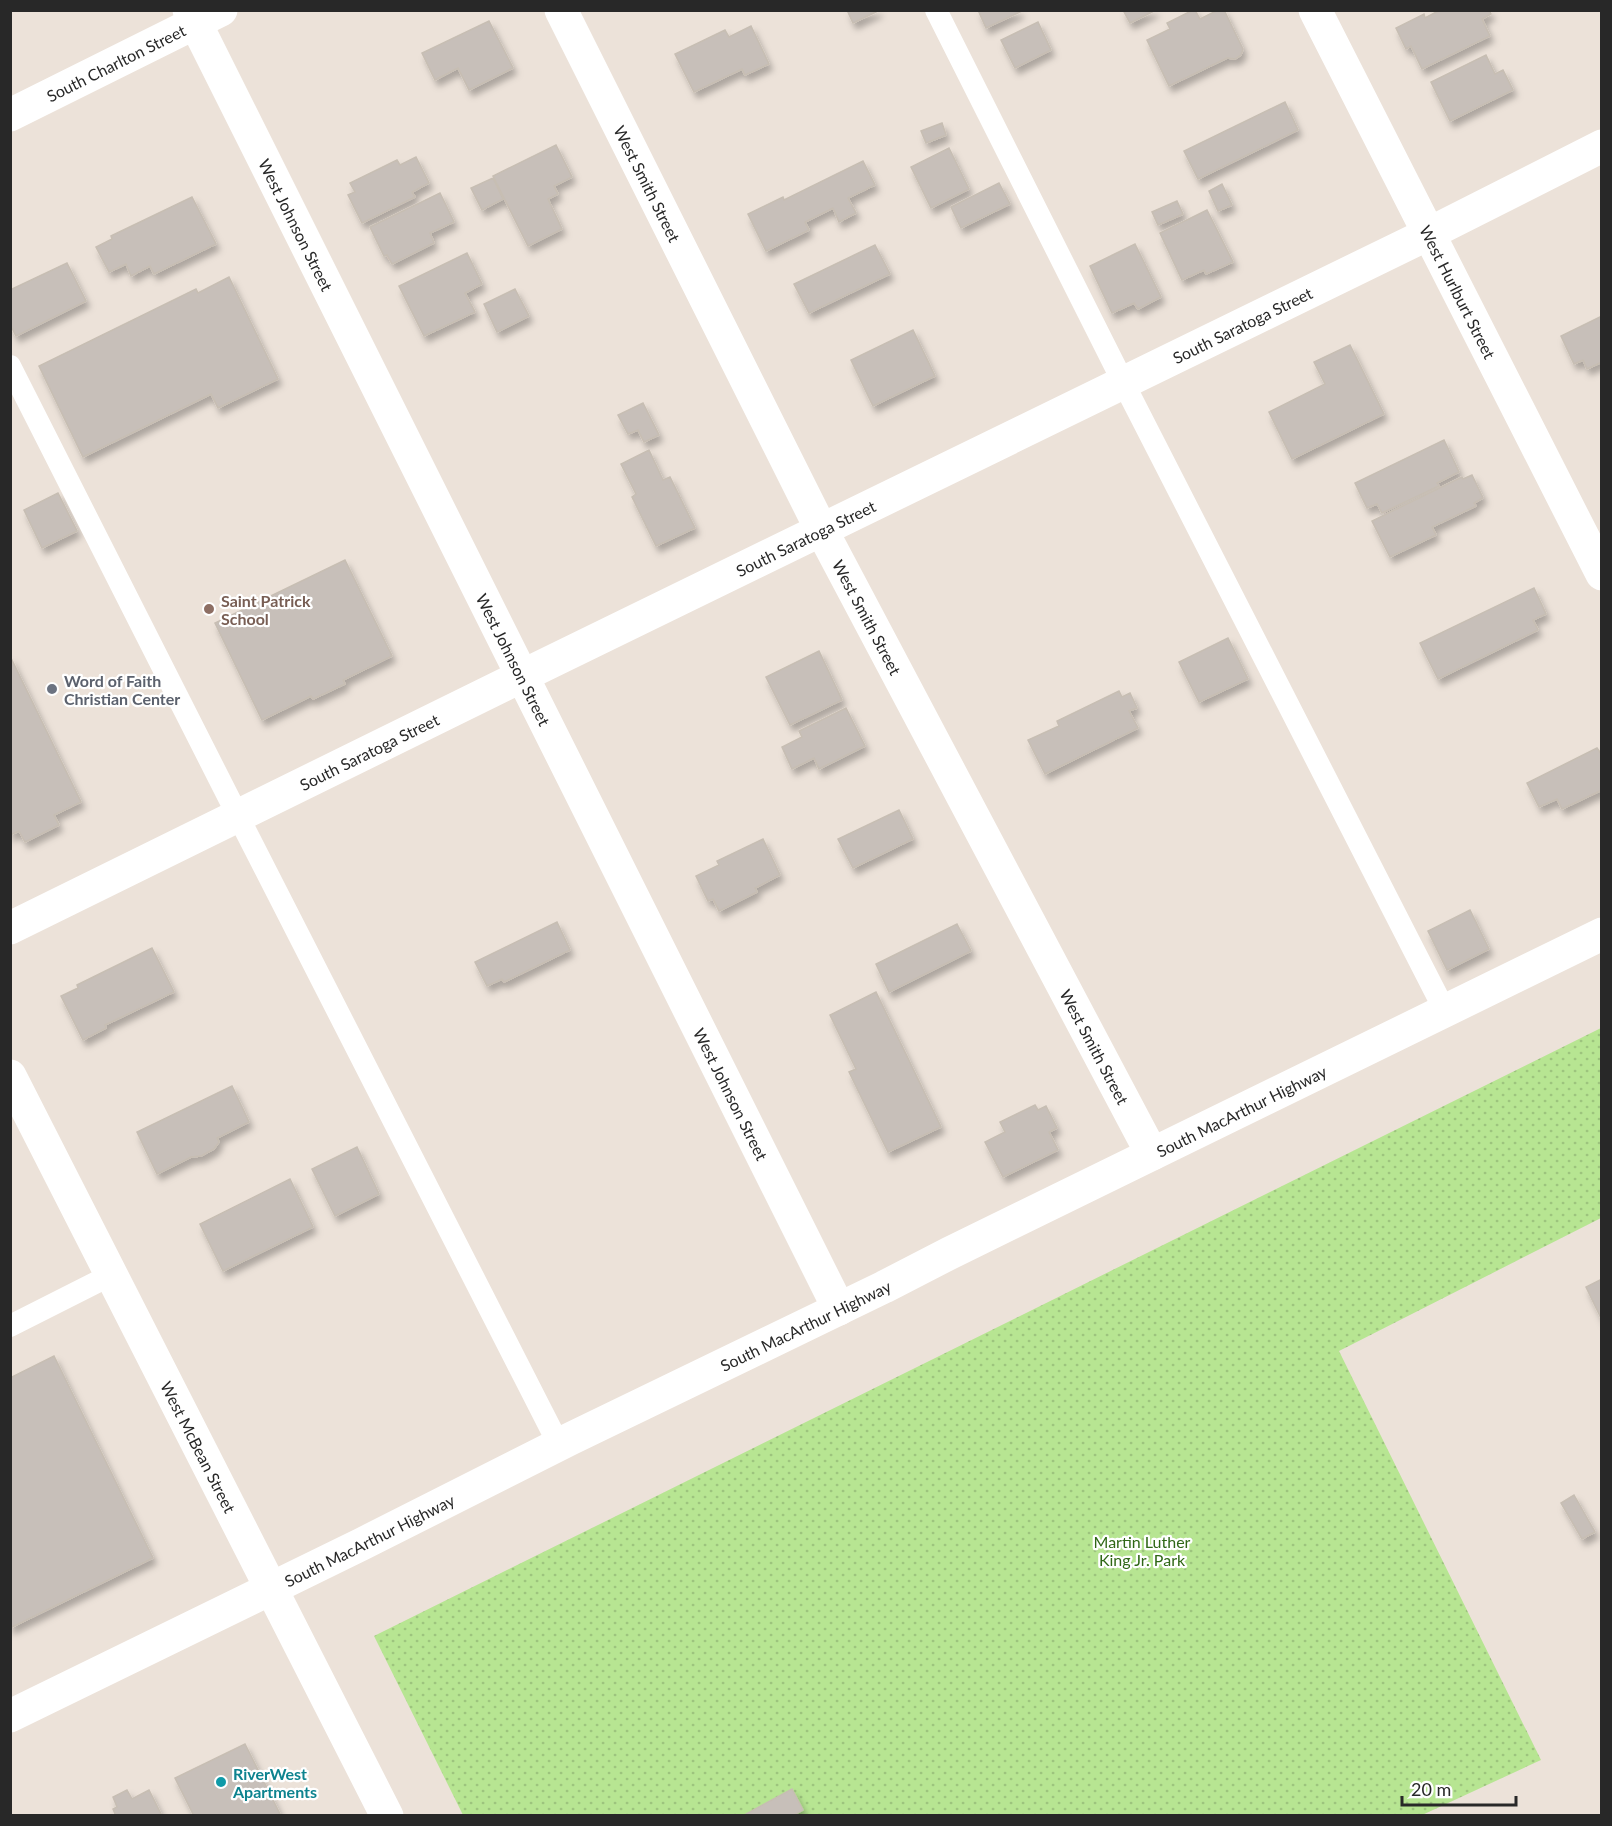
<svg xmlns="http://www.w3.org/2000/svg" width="1612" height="1826" viewBox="0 0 1612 1826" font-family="Lato,sans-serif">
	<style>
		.park { fill: url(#park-dots) }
		.building { fill: #c7bfb9; stroke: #c7beb3; stroke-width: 1.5; filter: url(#shadow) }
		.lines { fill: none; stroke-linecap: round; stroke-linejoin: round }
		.service { stroke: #fff; stroke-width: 22 }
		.minor { stroke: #fff; stroke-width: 33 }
		.secondary { stroke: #fff; stroke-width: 33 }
		.education-dot { fill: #8d6e63; stroke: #fff; stroke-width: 2 }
		.worship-dot { fill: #6b7280; stroke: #fff; stroke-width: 2 }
		.culture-dot { fill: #0f9aa8; stroke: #fff; stroke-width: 2 }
		.labels { text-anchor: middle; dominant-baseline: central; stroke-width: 4.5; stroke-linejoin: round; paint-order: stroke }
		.street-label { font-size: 16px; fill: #282828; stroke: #fff }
		.education-label { font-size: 16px; font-weight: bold; fill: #785e54; stroke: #fff; text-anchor: start }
		.worship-label { font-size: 16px; font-weight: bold; fill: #5b616d; stroke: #fff; text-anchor: start }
		.park-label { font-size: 16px; fill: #2f6716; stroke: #fff }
		.culture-label { font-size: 16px; font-weight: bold; fill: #0d838f; stroke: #fff; text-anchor: start }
	</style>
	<defs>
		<pattern id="park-dots" width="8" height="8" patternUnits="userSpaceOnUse" patternTransform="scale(1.5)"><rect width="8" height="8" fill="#b7e592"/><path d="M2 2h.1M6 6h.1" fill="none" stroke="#9dc47e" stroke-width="1.8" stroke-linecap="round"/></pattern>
		<filter id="shadow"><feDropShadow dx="3.5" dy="6" stdDeviation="3" flood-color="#0004"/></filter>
	</defs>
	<rect width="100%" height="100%" fill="#ece2d9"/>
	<path class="park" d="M 1601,1028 L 1601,1218 L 1339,1351 L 1541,1760 L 1420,1816 L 463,1815 L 374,1636 Z"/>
	<path class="building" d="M 847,10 L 880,10 L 853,23 Z
		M 978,10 L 1019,10 L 1020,12 L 986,28 Z
		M 1123,10 L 1156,10 L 1130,23 Z
		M 1193,10 L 1195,10 L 1200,19 L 1218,10 L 1224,10 L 1243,49 L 1241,55 L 1235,59 L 1227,58 L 1169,86 L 1147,40 L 1170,29 L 1167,23 Z
		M 1440,10 L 1489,10 L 1491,14 L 1482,19 L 1490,36 L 1422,69 L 1411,46 L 1406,49 L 1396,28 L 1424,14 L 1425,18 Z
		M 489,21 L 513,68 L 469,90 L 458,68 L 435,80 L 422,53 Z
		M 1038,22 L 1051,50 L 1015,68 L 1001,40 Z
		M 751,26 L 769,64 L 745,75 L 742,69 L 694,92 L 675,54 L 725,30 L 729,37 Z
		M 1486,55 L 1495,74 L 1503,70 L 1513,90 L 1450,121 L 1431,82 Z
		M 1285,102 L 1298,130 L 1198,179 L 1184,151 Z
		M 942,123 L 946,135 L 926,143 L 921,131 Z
		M 556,145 L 572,177 L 554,186 L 558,194 L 548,199 L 562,229 L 528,246 L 493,176 Z
		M 949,148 L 969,189 L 931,208 L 911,167 Z
		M 416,157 L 429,183 L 412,192 L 415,197 L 362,223 L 348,195 L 355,192 L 350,183 L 397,160 L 400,165 Z
		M 863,161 L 875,185 L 848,198 L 856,213 L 839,222 L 833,208 L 805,222 L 809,230 L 766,251 L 748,214 L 783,197 L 784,200 Z
		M 493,178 L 503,199 L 482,210 L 471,188 Z
		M 999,183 L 1010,204 L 961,228 L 951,207 Z
		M 1222,184 L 1232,205 L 1218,211 L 1209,191 Z
		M 440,193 L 454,222 L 430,233 L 434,243 L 392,264 L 387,255 L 384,256 L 370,227 Z
		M 192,197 L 216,244 L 154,274 L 150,266 L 131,276 L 126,264 L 109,272 L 96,247 L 112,239 L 111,236 Z
		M 1177,201 L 1183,214 L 1158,225 L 1152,212 Z
		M 1207,210 L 1233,262 L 1206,274 L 1204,270 L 1182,280 L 1160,233 Z
		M 1135,244 L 1161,297 L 1138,309 L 1134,303 L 1112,313 L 1090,266 Z
		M 875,245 L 890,274 L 809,313 L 794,284 Z
		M 467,253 L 482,284 L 465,293 L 475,312 L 424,336 L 399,286 Z
		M 67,263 L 86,301 L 16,336 L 10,324 L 10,290 Z
		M 229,277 L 278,379 L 218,408 L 211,394 L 83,457 L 39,366 L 196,289 L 198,293 Z
		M 515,289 L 529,316 L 497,332 L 484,304 Z
		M 1602,316 L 1602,362 L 1587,369 L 1583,360 L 1574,364 L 1561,336 Z
		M 913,330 L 935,376 L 873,406 L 851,360 Z
		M 1350,345 L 1384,414 L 1292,459 L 1269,412 L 1325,384 L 1314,362 Z
		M 643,403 L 659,435 L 644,442 L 638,430 L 628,434 L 618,415 Z
		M 1444,440 L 1459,472 L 1437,483 L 1439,486 L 1382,513 L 1377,504 L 1367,508 L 1355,483 Z
		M 649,450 L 663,480 L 670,477 L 695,528 L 656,546 L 632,497 L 636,494 L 621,464 Z
		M 1472,475 L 1483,498 L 1474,503 L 1476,506 L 1432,527 L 1436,535 L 1390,557 L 1372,521 L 1462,477 L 1463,479 Z
		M 58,493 L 77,531 L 42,548 L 24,510 Z
		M 345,560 L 392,656 L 343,680 L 345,684 L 313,699 L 311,696 L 262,720 L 215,623 Z
		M 1534,588 L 1546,614 L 1533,620 L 1538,630 L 1438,679 L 1420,643 Z
		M 1228,638 L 1248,679 L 1199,702 L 1179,662 Z
		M 819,651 L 842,700 L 790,725 L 766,677 Z
		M 10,656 L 81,802 L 54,815 L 59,825 L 25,842 L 19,831 L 10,835 Z
		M 1119,691 L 1122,697 L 1130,693 L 1137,708 L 1129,711 L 1138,728 L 1045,774 L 1028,740 L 1059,726 L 1057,721 Z
		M 846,708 L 865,746 L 819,769 L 814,758 L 792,769 L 782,747 L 802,737 L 799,731 Z
		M 1597,748 L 1602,755 L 1602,790 L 1562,809 L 1557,799 L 1539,807 L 1527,783 Z
		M 899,810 L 913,839 L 853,868 L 838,839 Z
		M 763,839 L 780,875 L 755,888 L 757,892 L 719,911 L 713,899 L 708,901 L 696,876 L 719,865 L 717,861 Z
		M 1470,910 L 1489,949 L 1447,970 L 1428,931 Z
		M 557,922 L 570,950 L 504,982 L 502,979 L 487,986 L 475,962 Z
		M 957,924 L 971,951 L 889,992 L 876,964 Z
		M 152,948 L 174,992 L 105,1025 L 106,1028 L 83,1040 L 61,996 L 78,988 L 77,985 Z
		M 876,992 L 941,1127 L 888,1152 L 849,1072 L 856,1069 L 830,1015 Z
		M 232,1086 L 249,1122 L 217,1138 L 219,1142 L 214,1149 L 201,1156 L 191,1157 L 157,1174 L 137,1132 Z
		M 1035,1105 L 1038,1110 L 1046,1106 L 1057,1128 L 1049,1132 L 1058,1150 L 1003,1177 L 985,1142 L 1005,1132 L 1000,1122 Z
		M 357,1147 L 379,1194 L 335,1216 L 312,1169 Z
		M 290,1179 L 313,1227 L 223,1271 L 200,1224 Z
		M 1602,1279 L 1602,1320 L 1586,1287 Z
		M 54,1356 L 153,1558 L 10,1628 L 10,1378 Z
		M 1574,1495 L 1595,1532 L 1582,1539 L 1561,1503 Z
		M 245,1744 L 281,1816 L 194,1816 L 175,1778 Z
		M 792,1789 L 803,1810 L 792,1816 L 747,1816 L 746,1814 Z
		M 127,1790 L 132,1799 L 149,1790 L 162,1816 L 116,1816 L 113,1809 L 117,1807 L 113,1797 Z"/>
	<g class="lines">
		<path class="service" d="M 936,10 L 1123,382 L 1445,1011
			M 10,366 L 238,816 L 559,1445
			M 10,1326 L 111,1275"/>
		<g class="minor">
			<path id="s1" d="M 189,10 L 839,1309"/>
			<path id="s2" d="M 561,10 L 821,529 L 1152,1154"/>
			<path id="s3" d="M 1315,10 L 1602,574"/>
			<path id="s4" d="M 10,115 L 221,10"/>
			<path id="s5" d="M 10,928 L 522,676 L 1428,234 L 1602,146"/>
			<path id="s6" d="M 10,1076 L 387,1816"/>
		</g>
		<path class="secondary" id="s7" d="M 10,1716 L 362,1544 L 570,1439 L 884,1287 L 950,1253 L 1602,934"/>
	</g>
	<circle class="education-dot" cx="209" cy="609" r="6"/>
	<circle class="worship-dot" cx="52" cy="689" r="6"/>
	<circle class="culture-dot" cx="221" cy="1782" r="6"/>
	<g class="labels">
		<g class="street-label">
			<text stroke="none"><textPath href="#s4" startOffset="118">South Charlton Street</textPath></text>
			<text stroke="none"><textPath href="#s2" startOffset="194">West Smith Street</textPath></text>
			<text stroke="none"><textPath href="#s1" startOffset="240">West Johnson Street</textPath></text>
			<text stroke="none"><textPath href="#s3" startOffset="316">West Hurlburt Street</textPath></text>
			<text stroke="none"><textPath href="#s5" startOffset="1372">South Saratoga Street</textPath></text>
			<text stroke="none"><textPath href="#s5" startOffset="886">South Saratoga Street</textPath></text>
			<text stroke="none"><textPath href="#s2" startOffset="680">West Smith Street</textPath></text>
			<text stroke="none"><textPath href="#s1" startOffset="726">West Johnson Street</textPath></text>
			<text stroke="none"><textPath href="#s5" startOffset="400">South Saratoga Street</textPath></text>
			<text stroke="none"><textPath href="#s2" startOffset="1166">West Smith Street</textPath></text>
			<text stroke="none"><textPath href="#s1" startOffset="1212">West Johnson Street</textPath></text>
			<text stroke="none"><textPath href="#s7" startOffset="1372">South MacArthur Highway</textPath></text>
			<text stroke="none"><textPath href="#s7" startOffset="886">South MacArthur Highway</textPath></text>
			<text stroke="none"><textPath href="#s6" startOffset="416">West McBean Street</textPath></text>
			<text stroke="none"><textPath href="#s7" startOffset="400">South MacArthur Highway</textPath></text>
		</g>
		<g class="education-label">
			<text x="221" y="600">Saint Patrick<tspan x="221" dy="18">School</tspan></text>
		</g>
		<g class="worship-label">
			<text x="64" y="680">Word of Faith<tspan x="64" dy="18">Christian Center</tspan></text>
		</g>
		<g class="park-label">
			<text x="1142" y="1541">Martin Luther<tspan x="1142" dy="18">King Jr. Park</tspan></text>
		</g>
		<g class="culture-label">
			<text x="233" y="1773">RiverWest<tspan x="233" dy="18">Apartments</tspan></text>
		</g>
	</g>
	<rect width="1612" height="1826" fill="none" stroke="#282828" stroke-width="24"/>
	<path d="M1402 1796v9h114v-9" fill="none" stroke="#282828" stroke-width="3"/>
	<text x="1411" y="1796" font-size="18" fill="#282828" stroke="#ffffff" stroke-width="4.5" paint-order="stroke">20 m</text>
</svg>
